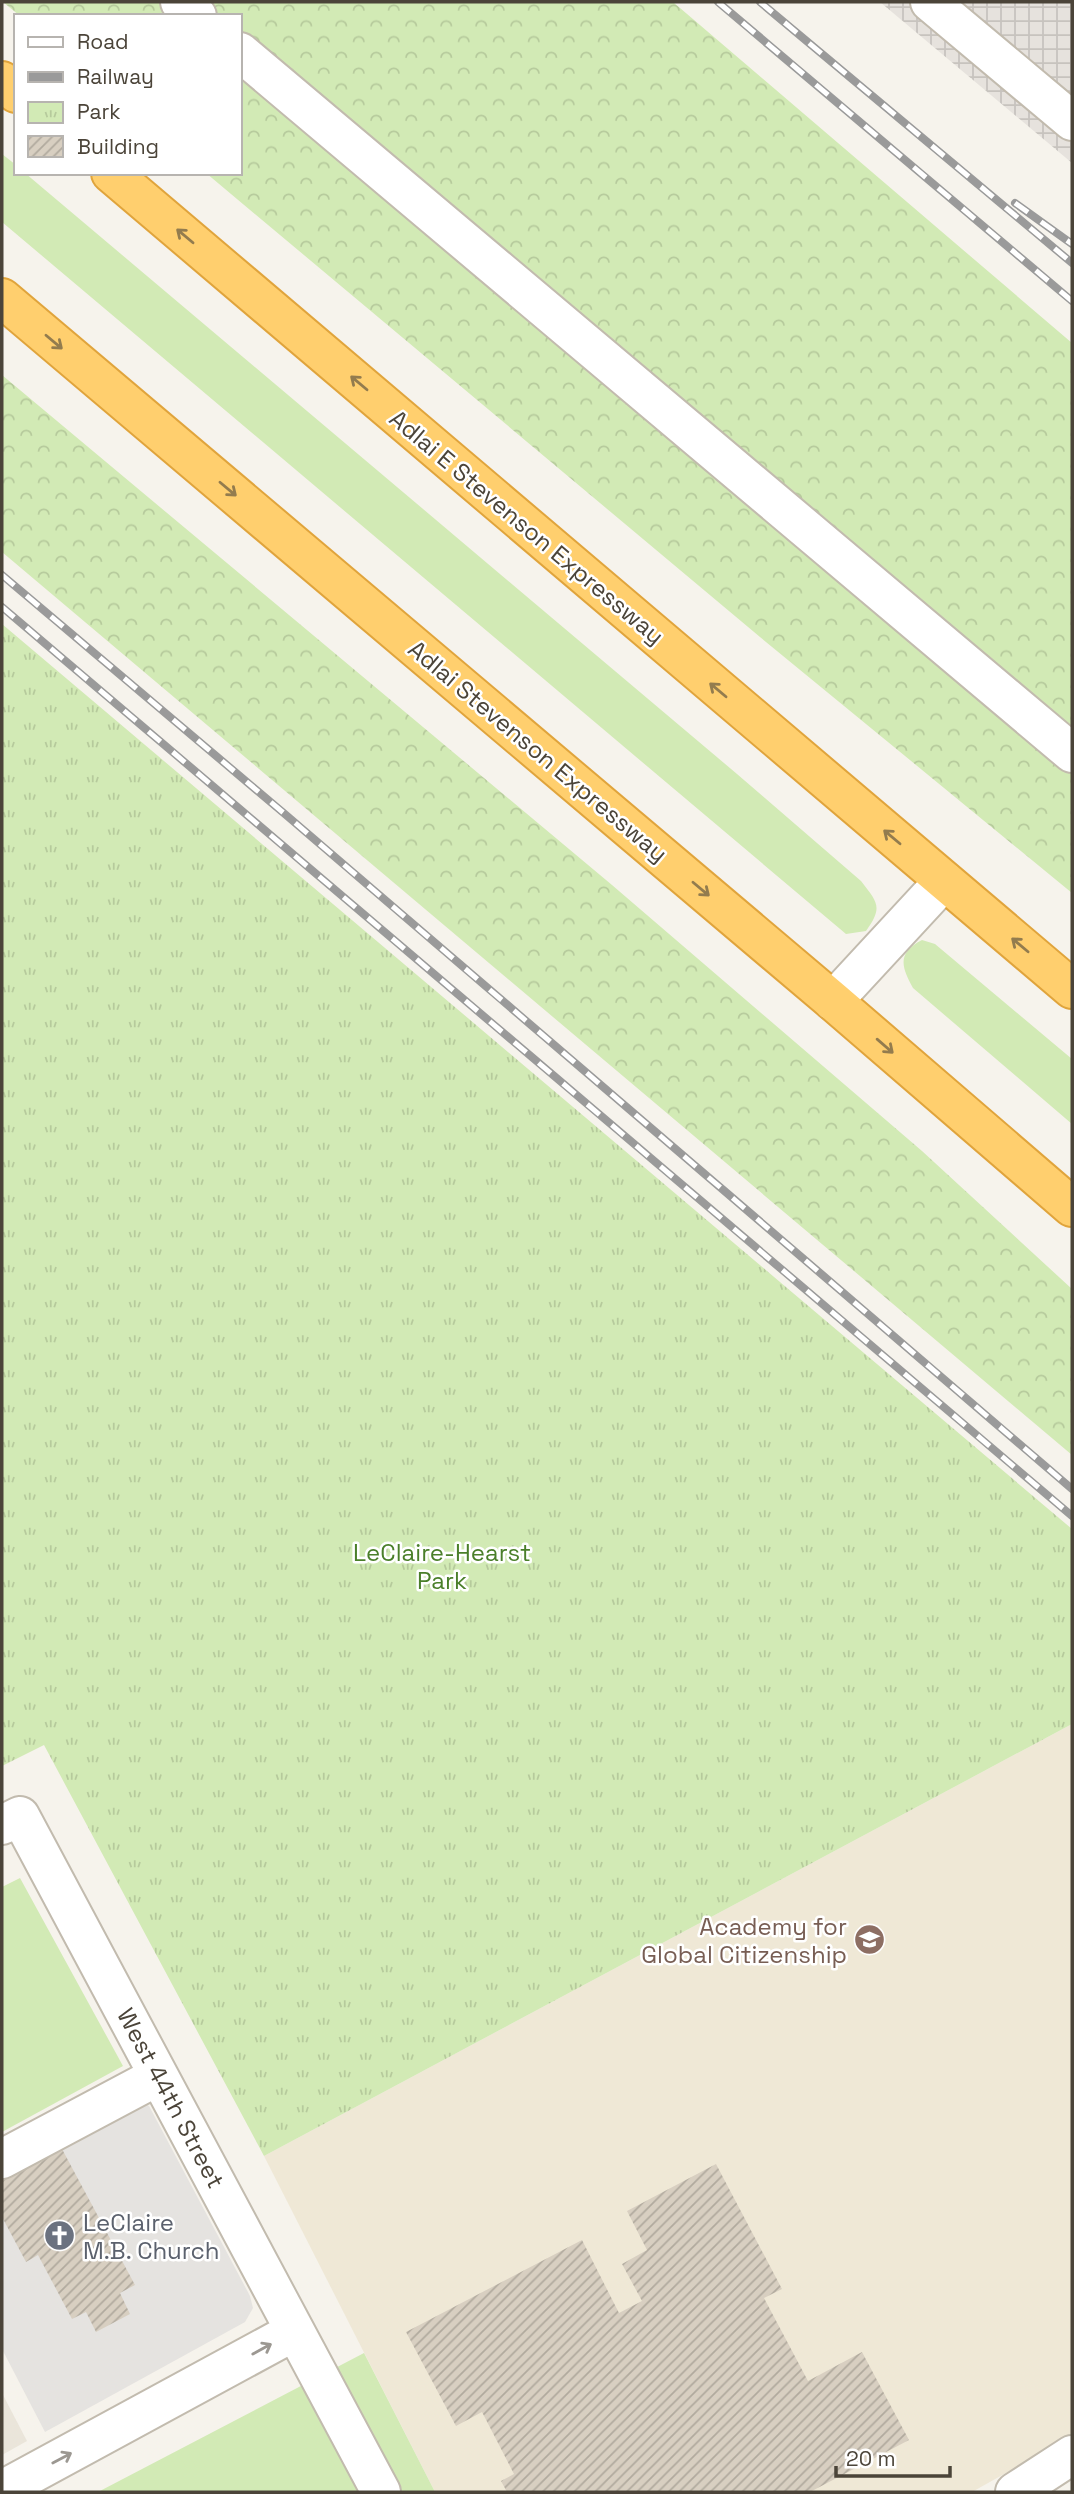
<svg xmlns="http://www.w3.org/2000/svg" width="1074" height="2494" viewBox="0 0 1074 2494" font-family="'Space Grotesk',sans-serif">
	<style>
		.residential { fill: #eae5da }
		.industrial { fill: url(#industrial-grid) }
		.education { fill: #efe8d6 }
		.grass { fill: #d2eab5 }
		.forest { fill: url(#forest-crowns) }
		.park { fill: url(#park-tufts) }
		.parking { fill: #e5e3e0 }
		.building { fill: url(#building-hatch) }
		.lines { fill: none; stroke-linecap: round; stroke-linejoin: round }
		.minor-casing { stroke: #c2bbae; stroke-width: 42 }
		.highway-casing { stroke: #e0a43c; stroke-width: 42 }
		.minor { stroke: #fff; stroke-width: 38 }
		.highway { stroke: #ffcf6e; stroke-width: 38 }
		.rail-casing { stroke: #9a9a9a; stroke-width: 8 }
		.rail { stroke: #fff; stroke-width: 5; stroke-dasharray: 16; stroke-linecap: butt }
		.oneway { stroke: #937c4e }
		.oneway2 { stroke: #9c9892 }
		.labels { text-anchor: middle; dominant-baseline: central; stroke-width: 5; stroke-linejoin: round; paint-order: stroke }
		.street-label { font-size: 24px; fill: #4b4439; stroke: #fff }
		.park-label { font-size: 24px; fill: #4a7f2a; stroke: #fff }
		.education-label { font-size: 24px; fill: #785e54; stroke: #fff; text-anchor: end }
		.worship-label { font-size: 24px; fill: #5b616d; stroke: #fff; text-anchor: start }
	</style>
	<defs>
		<pattern id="industrial-grid" width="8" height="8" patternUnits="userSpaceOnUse" patternTransform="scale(1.75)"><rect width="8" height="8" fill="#e6e2dd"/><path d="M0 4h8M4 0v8" fill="none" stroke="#c7c3be"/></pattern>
		<pattern id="forest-crowns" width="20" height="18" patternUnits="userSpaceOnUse" patternTransform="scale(1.75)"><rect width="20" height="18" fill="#d2eab5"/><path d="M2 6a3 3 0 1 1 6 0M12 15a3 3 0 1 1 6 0" fill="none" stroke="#b6ca9c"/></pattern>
		<pattern id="park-tufts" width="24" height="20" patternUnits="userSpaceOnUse" patternTransform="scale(1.75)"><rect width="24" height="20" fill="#d2eab5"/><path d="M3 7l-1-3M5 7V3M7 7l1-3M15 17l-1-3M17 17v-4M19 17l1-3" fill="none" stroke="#b6ca9c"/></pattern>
		<pattern id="building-hatch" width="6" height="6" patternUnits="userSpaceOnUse" patternTransform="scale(1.75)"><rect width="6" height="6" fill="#d8cfc1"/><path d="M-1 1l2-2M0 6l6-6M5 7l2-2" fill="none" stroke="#b1aa9e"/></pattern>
	</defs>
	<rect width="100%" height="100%" fill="#f6f3ec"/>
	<path class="residential" d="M 2,2393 L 27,2441 L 2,2455 Z"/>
	<path class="industrial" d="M 880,2 L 1072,2 L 1072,163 Z"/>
	<path class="education" d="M 1072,1724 L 1072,2436 L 972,2492 L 435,2492 L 264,2156 Z"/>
	<path class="grass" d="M 2,154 L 16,165 L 16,173 L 25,173 L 737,774 L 861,881 C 878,903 883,907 866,931 L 846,934 L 2,222 Z
		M 922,940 L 935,944 L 1072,1059 L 1072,1124 L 913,988 C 901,966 897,953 922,940 Z
		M 20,1878 L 123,2066 L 2,2132 L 2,1887 Z
		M 364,2353 L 435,2492 L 98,2492 Z"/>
	<path class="forest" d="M 3,2 L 673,2 L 1072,343 L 1072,893 L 760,637 L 206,173 L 240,173 L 240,16 L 20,16 Z
		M 2,375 L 612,885 L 922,1151 L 1072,1289 L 1072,1455 L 2,552 Z"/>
	<path class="park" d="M 2,624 L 1072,1529 L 1072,1724 L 264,2156 L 44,1745 L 2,1766 Z"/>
	<path class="parking" d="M 140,2101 L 149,2106 L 250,2296 L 253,2308 L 245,2322 L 45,2432 L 2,2349 L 2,2169 Z"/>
	<path class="building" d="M 62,2149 L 135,2285 L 120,2293 L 130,2314 L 96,2332 L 86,2312 L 72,2319 L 38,2255 L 26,2262 L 2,2217 L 2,2181 Z
		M 716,2164 L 782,2289 L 764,2298 L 808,2381 L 862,2352 L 909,2440 L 810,2492 L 507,2492 L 501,2481 L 514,2474 L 482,2412 L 456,2426 L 406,2332 L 582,2240 L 619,2313 L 642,2301 L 622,2264 L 647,2250 L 627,2211 Z"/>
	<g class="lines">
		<defs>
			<path id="minor" d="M 180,2 L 197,16
				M 930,2 L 1072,121
				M 240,52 L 1072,753
				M 833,1001 L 944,881
				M 2,1825 L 20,1816 L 381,2492
				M 2,2159 L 158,2076
				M 2,2490 L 295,2331
				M 1015,2492 L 1072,2455"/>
			<path id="highway" d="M 2,81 L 16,93
				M 111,173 L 1072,989
				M 2,298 L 833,1001 L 1072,1207"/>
		</defs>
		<use href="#minor" class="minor-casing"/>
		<use href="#highway" class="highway-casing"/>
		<use href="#minor" class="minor"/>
		<use href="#highway" class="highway"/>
		<defs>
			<path id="rail" d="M 718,2 L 1072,301
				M 760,2 L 1072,263
				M 1015,203 L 1072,244
				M 2,575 L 286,815 L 1072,1489
				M 2,607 L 1072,1516"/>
		</defs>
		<use href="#rail" class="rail-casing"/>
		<use href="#rail" class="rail"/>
	</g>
	<defs><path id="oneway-shaft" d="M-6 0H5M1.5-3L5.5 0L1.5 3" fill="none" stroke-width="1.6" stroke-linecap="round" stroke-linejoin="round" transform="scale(1.75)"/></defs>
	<g class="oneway">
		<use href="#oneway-shaft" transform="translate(185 236) rotate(-140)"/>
		<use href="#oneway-shaft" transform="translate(54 342) rotate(40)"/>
		<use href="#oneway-shaft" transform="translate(359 383) rotate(-140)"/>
		<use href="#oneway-shaft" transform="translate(228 489) rotate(40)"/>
		<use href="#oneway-shaft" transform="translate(718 690) rotate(-140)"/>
		<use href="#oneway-shaft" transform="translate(892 837) rotate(-140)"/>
		<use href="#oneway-shaft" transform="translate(701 889) rotate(40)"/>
		<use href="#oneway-shaft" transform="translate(1020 945) rotate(-140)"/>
		<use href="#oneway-shaft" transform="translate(885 1046) rotate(41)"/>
	</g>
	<g class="oneway2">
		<use href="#oneway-shaft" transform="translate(262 2349) rotate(-29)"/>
		<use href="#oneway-shaft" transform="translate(62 2458) rotate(-28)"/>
	</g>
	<defs>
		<symbol id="school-disc" viewBox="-11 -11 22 22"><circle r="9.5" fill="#8d6e63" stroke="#fff"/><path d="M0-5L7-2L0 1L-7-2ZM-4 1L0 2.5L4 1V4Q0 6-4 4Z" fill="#fff"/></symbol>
		<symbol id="church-disc" viewBox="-11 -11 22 22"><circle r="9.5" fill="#6b7280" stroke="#fff"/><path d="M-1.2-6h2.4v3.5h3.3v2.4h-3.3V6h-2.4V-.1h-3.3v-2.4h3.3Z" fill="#fff"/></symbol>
	</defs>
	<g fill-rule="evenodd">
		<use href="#school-disc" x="852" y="1922" width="35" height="35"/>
		<use href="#church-disc" x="42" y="2218" width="35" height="35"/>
	</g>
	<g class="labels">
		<g class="street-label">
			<text transform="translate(527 527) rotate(40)">Adlai E Stevenson Expressway</text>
			<text transform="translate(538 751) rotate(40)">Adlai Stevenson Expressway</text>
			<text transform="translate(171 2098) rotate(62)">West 44th Street</text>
		</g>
		<g class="park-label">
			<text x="442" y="1552">LeClaire-Hearst<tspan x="442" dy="28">Park</tspan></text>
		</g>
		<g class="education-label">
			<text x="847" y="1926">Academy for<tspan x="847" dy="28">Global Citizenship</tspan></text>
		</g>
		<g class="worship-label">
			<text x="83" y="2222">LeClaire<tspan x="83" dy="28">M.B. Church</tspan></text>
		</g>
	</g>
	<rect width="1074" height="2494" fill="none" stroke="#4b4439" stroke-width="7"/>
	<rect x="14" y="14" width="228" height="161" fill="#ffffff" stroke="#b7b4b0" stroke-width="2"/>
	<rect x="28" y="37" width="35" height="10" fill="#ffffff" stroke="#b7b4b0" stroke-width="2"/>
	<text x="77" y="49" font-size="21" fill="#4b4439">Road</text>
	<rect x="28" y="72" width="35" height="10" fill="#9a9a9a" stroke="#b7b4b0" stroke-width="2"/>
	<text x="77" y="84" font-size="21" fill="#4b4439">Railway</text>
	<rect x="28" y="102" width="35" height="21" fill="url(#park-tufts)" stroke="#b7b4b0" stroke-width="2"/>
	<text x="77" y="119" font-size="21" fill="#4b4439">Park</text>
	<rect x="28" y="136" width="35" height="21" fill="url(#building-hatch)" stroke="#b7b4b0" stroke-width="2"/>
	<text x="77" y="154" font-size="21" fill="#4b4439">Building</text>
	<path d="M836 2466v10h114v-10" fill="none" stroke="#4b4439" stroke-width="3.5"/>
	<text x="846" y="2466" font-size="21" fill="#4b4439" stroke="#ffffff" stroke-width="5" paint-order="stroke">20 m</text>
</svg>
